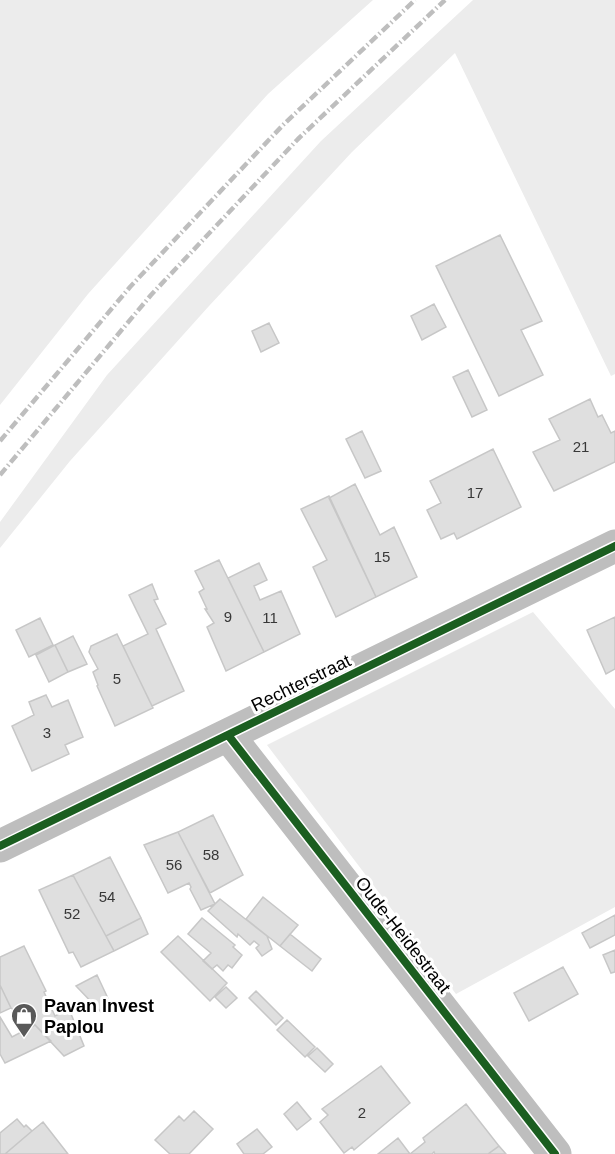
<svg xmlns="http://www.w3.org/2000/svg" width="615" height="1154" viewBox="0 0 615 1154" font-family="Helvetica,sans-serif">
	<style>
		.green { fill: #ececec }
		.building { fill: #dfdfdf; stroke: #c7c7c7; stroke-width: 1.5 }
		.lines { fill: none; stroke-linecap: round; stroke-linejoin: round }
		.street { stroke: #bebebe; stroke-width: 33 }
		.rail { stroke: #bebebe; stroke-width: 4.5; stroke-dasharray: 9 3 1.5 3; stroke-linecap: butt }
		.cycleway-casing { stroke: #fff; stroke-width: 11 }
		.cycleway { stroke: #1b5e20; stroke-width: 8 }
		.labels { text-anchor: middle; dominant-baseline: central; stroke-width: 6; stroke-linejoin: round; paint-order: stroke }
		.number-label { font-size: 15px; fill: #383838 }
		.street-label { font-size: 18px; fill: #000; stroke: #fff }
		.poi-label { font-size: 18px; font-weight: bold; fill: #000; stroke: #fff; text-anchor: start }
	</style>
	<rect width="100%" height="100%" fill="#fff"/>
	<path class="green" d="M 0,0 L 373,0 L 268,94 L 88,294 L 0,405 Z
		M 473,0 L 615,0 L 615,374 L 611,376 L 455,53 L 352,152 L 209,306 L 70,461 L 0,548 L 0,522 L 107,375 L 321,141 Z
		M 533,612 L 615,709 L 615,907 L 456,994 L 267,745 Z"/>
	<path class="building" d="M 500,235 L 542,321 L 521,330 L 543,375 L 499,396 L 436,266 Z
		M 434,304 L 446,327 L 422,340 L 411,316 Z
		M 269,323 L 279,343 L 261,352 L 252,331 Z
		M 468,370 L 487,410 L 472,417 L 453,377 Z
		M 590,399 L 598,417 L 602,415 L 611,433 L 615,431 L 615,462 L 554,491 L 533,452 L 560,440 L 549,419 Z
		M 362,431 L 381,471 L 365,478 L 346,439 Z
		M 493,449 L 521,507 L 457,539 L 454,533 L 441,539 L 427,510 L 441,503 L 430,481 Z
		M 355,484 L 380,535 L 394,527 L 417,577 L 376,597 L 329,498 Z
		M 329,496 L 376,597 L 336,617 L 313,567 L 327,560 L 301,509 Z
		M 219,560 L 264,652 L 226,671 L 207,627 L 214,623 L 205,609 L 207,609 L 199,592 L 204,589 L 195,571 Z
		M 259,563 L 267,580 L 254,586 L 260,600 L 281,591 L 300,634 L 264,652 L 228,578 Z
		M 152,584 L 158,599 L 154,600 L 166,624 L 156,629 L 184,691 L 152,706 L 123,646 L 148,634 L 129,595 Z
		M 615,617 L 615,669 L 606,674 L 587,630 Z
		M 40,618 L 53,645 L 29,657 L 16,630 Z
		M 117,634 L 153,708 L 115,726 L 97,686 L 98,685 L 93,672 L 98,669 L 89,652 L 91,646 Z
		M 73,636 L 87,664 L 68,672 L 55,645 Z
		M 55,645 L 68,672 L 49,682 L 36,655 Z
		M 46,695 L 52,707 L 68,700 L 83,737 L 65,745 L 69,754 L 32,771 L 12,726 L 34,715 L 29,702 Z
		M 213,815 L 243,875 L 210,893 L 178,832 Z
		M 178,832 L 215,904 L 201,910 L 190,889 L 191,887 L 189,883 L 168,893 L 144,845 Z
		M 110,857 L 141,918 L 106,936 L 73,875 Z
		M 73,875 L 114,951 L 81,967 L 73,952 L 69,953 L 39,890 Z
		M 263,897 L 298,925 L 280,946 L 246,919 Z
		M 220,899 L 267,936 L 272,949 L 262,956 L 256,948 L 259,945 L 254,941 L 250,945 L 238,934 L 237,937 L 208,911 Z
		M 615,915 L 615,935 L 590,948 L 582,933 Z
		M 141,918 L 148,934 L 114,951 L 106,936 Z
		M 202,918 L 235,945 L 233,947 L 242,955 L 232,968 L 228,965 L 223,971 L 217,965 L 212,969 L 203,961 L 211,953 L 188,934 Z
		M 290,934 L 321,959 L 312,971 L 280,946 Z
		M 178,936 L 227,983 L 210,1001 L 161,952 Z
		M 24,946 L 46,991 L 44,992 L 55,1016 L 69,1009 L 84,1046 L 64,1056 L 35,1025 L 11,1008 L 0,985 L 0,957 Z
		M 615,950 L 615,972 L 611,973 L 603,955 Z
		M 563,967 L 578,994 L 529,1021 L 514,993 Z
		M 97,975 L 112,1007 L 101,1012 L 76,986 Z
		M 0,985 L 11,1008 L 0,1013 Z
		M 226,987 L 237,998 L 226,1008 L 215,997 Z
		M 256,991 L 283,1018 L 276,1025 L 249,998 Z
		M 0,1017 L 12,1037 L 35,1025 L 51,1041 L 5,1063 L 0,1054 Z
		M 287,1020 L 315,1047 L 305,1057 L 277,1030 Z
		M 317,1048 L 333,1064 L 325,1072 L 308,1056 Z
		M 381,1066 L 410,1103 L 354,1150 L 352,1147 L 344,1153 L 320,1122 L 328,1115 L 322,1109 Z
		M 297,1102 L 311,1119 L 297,1130 L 284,1114 Z
		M 466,1104 L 499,1146 L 488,1154 L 435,1154 L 434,1152 L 432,1154 L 378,1154 L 398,1138 L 410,1154 L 425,1142 L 423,1138 Z
		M 194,1111 L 213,1129 L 189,1154 L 170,1154 L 155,1140 L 179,1116 L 184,1121 Z
		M 17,1119 L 24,1127 L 26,1125 L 32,1131 L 5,1154 L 0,1154 L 0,1133 Z
		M 43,1122 L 68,1154 L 5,1154 L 32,1131 Z
		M 257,1129 L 272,1147 L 263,1154 L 244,1154 L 237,1144 Z
		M 499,1146 L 506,1154 L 488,1154 Z"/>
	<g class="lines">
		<path class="street" d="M 228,735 L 555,1154
			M 0,846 L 615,546"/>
		<path class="rail" d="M 0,441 L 130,287 L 283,125 L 415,0
			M 0,475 L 151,295 L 298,139 L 445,0"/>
		<defs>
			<path id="cycleway" d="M 228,735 L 555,1154
				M 0,846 L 615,546"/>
		</defs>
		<use href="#cycleway" class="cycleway-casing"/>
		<use href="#cycleway" class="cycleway"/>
	</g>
	<defs>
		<symbol id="shop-pin" viewBox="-11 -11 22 30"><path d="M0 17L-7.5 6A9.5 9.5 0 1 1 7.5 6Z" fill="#595959" stroke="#fff"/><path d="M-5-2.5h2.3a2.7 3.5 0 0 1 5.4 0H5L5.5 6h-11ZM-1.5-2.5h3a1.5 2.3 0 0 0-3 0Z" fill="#fff"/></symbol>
	</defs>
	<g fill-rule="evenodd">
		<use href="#shop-pin" x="9" y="1001" width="30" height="40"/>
	</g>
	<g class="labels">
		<g class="number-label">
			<text x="581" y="446">21</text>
			<text x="475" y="492">17</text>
			<text x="382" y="556">15</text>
			<text x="228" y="616">9</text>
			<text x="270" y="617">11</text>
			<text x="117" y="678">5</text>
			<text x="47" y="732">3</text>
			<text x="211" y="854">58</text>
			<text x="174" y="864">56</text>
			<text x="107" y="896">54</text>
			<text x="72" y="913">52</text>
			<text x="362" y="1112">2</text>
		</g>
		<g class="street-label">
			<text transform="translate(301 683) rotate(-26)">Rechterstraat</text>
			<text transform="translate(403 935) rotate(52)">Oude-Heidestraat</text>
		</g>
		<g class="poi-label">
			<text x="44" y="1006">Pavan Invest<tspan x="44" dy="21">Paplou</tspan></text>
		</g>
	</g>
</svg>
